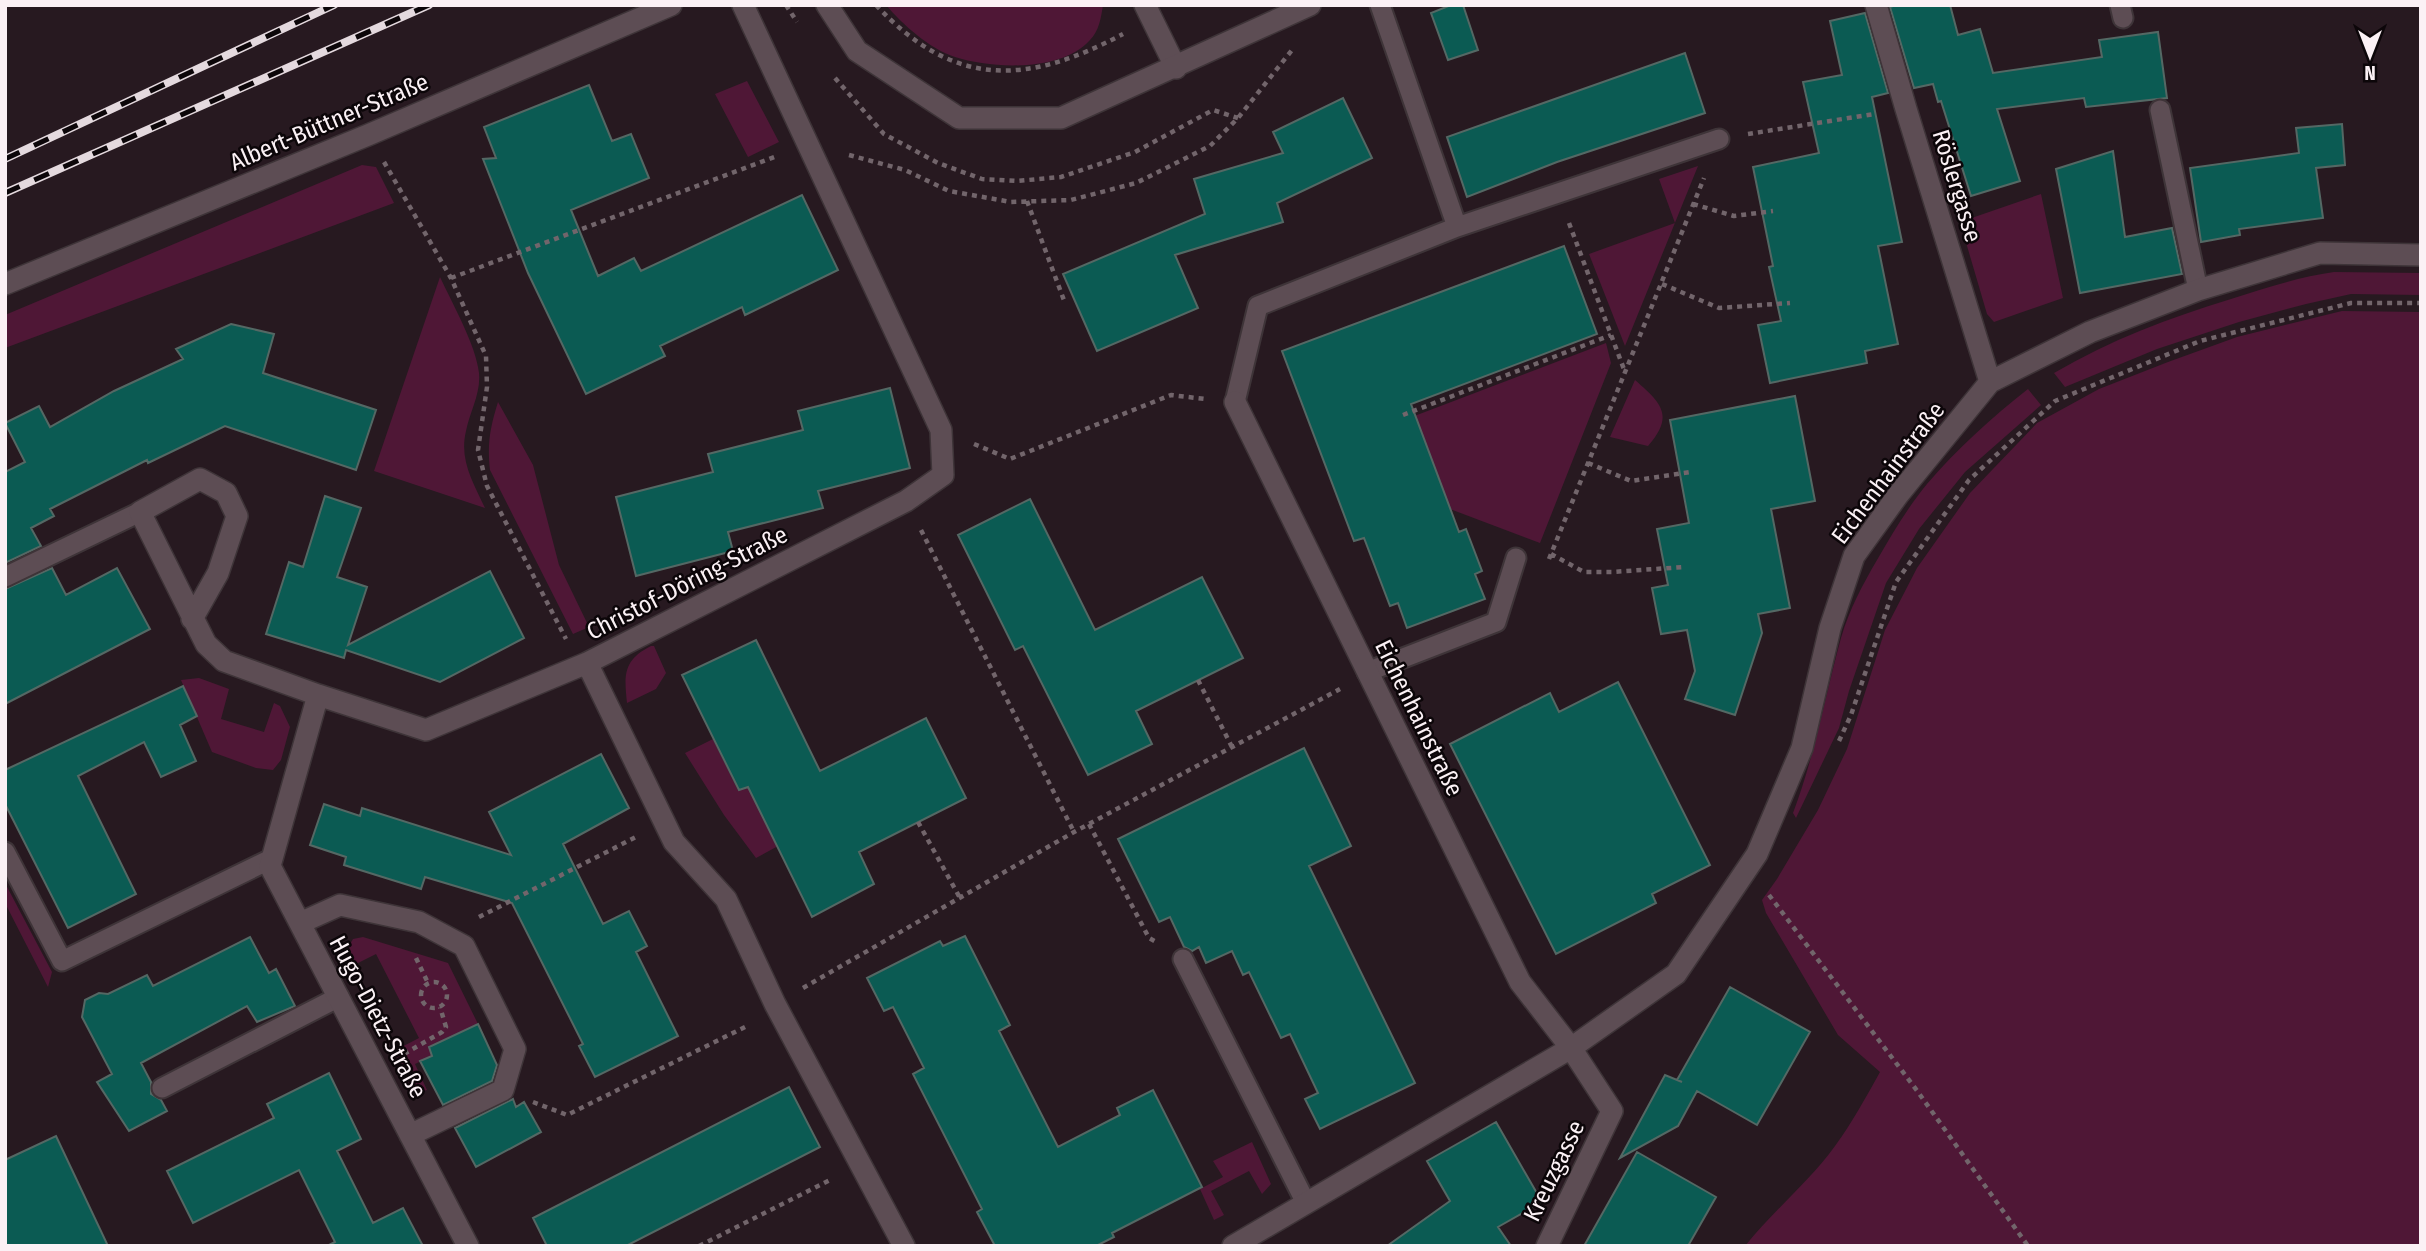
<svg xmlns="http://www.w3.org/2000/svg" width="2426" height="1251" viewBox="0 0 2426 1251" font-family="'Fira Sans Condensed',sans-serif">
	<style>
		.green { fill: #4f1736 }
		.building { fill: #0b5b53; stroke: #546864; stroke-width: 2 }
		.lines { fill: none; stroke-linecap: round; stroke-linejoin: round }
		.lane-casing { stroke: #3e3438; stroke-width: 23 }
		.street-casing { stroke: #3e3438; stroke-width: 24 }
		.secondary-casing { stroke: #3e3438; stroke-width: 24 }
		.path { stroke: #72656b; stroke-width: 4.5; stroke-dasharray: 5 5; stroke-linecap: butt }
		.lane { stroke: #5d4d54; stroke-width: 19 }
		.street { stroke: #5d4d54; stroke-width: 21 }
		.secondary { stroke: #5d4d54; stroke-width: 21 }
		.rail-casing { stroke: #e4d9de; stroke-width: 8 }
		.rail { stroke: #0c0609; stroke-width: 5; stroke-dasharray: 16; stroke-linecap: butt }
		.labels { text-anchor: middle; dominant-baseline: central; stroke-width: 5; stroke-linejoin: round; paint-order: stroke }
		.street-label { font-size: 24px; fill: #fbf1f5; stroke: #0c0609 }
	</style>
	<rect width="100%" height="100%" fill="#271920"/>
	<path class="green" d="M 886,5 L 1103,5 C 1101,18 1099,31 1090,40 C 1062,72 992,69 955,57 C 930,49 903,25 886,5 Z
		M 747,81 L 779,142 L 748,157 L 715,94 Z
		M 362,165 L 376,167 L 394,203 L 5,348 L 5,315 Z
		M 1698,166 L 1625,346 L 1589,254 L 1675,223 L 1659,179 Z
		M 2041,194 L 2063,298 L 1994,322 L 1987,314 L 1960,222 Z
		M 2334,272 L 2421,273 L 2421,295 L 2351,294 L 2306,304 L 2239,322 L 2157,349 L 2065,387 L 2054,373 C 2110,340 2169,318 2231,299 C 2265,288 2299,277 2334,272 Z
		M 440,277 C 452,303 476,345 479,373 C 481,393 470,411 466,431 C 459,460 473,482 485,508 L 374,471 Z
		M 2342,311 L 2421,312 L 2421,1246 L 1745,1246 C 1773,1211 1809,1182 1835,1146 C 1852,1123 1866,1097 1880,1072 L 1838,1035 L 1766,913 L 1762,900 L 1777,879 L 1818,810 L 1847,749 L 1885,630 L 1917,568 L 1970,493 L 2037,423 L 2099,389 L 2168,362 L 2237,337 Z
		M 1606,343 L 1611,363 L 1540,543 L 1450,509 L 1396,423 Z
		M 1635,380 C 1661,403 1675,415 1648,446 L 1610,437 Z
		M 2028,389 L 2041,405 L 1965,472 L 1919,529 L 1886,583 L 1849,691 L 1839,728 L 1796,818 L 1793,813 C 1815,755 1825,696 1841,638 C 1849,610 1863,584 1877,560 C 1892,534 1908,507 1927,484 C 1957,449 1992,417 2028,389 Z
		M 498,402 L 533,465 L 559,565 L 589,627 L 573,634 L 490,470 C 487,444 490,428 498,402 Z
		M 651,646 L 654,646 L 666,673 L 656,689 L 627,703 C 624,675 623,660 651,646 Z
		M 199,678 L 229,689 L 221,719 L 264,732 L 274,703 L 280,706 L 290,727 L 281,760 L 273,770 L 256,768 L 212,752 L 181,680 Z
		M 713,739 L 738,790 L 748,787 L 778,846 L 756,858 L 724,815 L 685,753 Z
		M 5,883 L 52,972 L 48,987 L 5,903 Z
		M 363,937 L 448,963 L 478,1024 L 429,1047 L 432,1056 L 415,1064 L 427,1090 L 413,1094 L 390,1053 L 419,1038 L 376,954 L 346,969 L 343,956 L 353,939 Z
		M 1252,1142 L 1271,1184 L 1262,1194 L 1249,1171 L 1211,1191 L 1224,1215 L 1214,1220 L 1200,1189 L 1223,1177 L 1213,1161 Z"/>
	<path class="building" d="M 1451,5 L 1463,5 L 1478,50 L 1448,60 L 1431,13 Z
		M 1896,5 L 1950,5 L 1958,35 L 1980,29 L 1993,73 L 2102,57 L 2099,40 L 2158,32 L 2167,98 L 2086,107 L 2084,98 L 1997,109 L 2020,181 L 1971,196 L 1941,101 L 1938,102 L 1933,84 L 1914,88 L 1890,7 Z
		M 1865,13 L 1888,93 L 1872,97 L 1902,242 L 1878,246 L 1898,344 L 1865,351 L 1867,363 L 1770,383 L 1758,325 L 1781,321 L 1769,267 L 1773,266 L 1753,167 L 1819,153 L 1803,82 L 1842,75 L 1830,21 Z
		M 1685,53 L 1705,113 L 1557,162 L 1467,197 L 1447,137 Z
		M 589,85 L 612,141 L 631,134 L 649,178 L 571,210 L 598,276 L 634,258 L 641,271 L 802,195 L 838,270 L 745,315 L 742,307 L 660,346 L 665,356 L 586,394 L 528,273 L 483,159 L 496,158 L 484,127 Z
		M 1343,98 L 1372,158 L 1277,203 L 1283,222 L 1175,255 L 1198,308 L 1097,351 L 1063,274 L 1205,214 L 1194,179 L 1283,153 L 1273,132 Z
		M 2342,124 L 2345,165 L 2316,168 L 2323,218 L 2239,229 L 2240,235 L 2201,242 L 2190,168 L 2299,153 L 2296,128 Z
		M 2113,151 L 2125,237 L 2172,228 L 2182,274 L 2080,293 L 2056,169 Z
		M 1564,246 L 1597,334 L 1411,404 L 1459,532 L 1466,529 L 1482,571 L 1475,574 L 1485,599 L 1407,628 L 1398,603 L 1390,606 L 1364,538 L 1354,541 L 1282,351 Z
		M 231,324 L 274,334 L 263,373 L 376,410 L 356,470 L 225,426 L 148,463 L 147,460 L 50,509 L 54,516 L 31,528 L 41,546 L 5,563 L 5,472 L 25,462 L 5,423 L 39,406 L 50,427 L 114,391 L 183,359 L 176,349 Z
		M 890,388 L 910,468 L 818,491 L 823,508 L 728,532 L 733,551 L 636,576 L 616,497 L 713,472 L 708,454 L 803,430 L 798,411 Z
		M 1795,396 L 1815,501 L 1771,509 L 1790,608 L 1758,614 L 1762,633 L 1735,715 L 1685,699 L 1695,671 L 1687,630 L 1661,634 L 1652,588 L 1668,585 L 1657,529 L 1689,523 L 1670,420 Z
		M 325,496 L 361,508 L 337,577 L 367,587 L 348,645 L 490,571 L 524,638 L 440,682 L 346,650 L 344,658 L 266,634 L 289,562 L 303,567 Z
		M 1030,499 L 1095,630 L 1202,577 L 1243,658 L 1136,711 L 1152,744 L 1088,775 L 1023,646 L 1015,650 L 958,535 Z
		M 52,568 L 66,595 L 117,568 L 150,629 L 5,704 L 5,589 Z
		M 756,640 L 820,771 L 926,718 L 966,798 L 859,852 L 874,884 L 812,917 L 748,787 L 739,790 L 682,675 Z
		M 1618,682 L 1710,865 L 1652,894 L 1656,903 L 1556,954 L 1450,744 L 1550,693 L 1559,712 Z
		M 183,686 L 197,716 L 180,725 L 196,761 L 161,777 L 144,742 L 78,776 L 136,894 L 68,928 L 5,804 L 5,770 Z
		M 1304,748 L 1351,846 L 1309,866 L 1415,1083 L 1320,1129 L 1305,1099 L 1318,1093 L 1290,1034 L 1281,1038 L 1249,972 L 1243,975 L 1232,951 L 1206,963 L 1199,947 L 1192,951 L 1184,947 L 1170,917 L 1159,922 L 1118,839 Z
		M 601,754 L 629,808 L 563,844 L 603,924 L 629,911 L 647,946 L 636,952 L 678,1036 L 595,1077 L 579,1046 L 583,1044 L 512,903 L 425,877 L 421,889 L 344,865 L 346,857 L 310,845 L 324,804 L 360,816 L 362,808 L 511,855 L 489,812 Z
		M 965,936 L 1010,1025 L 999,1031 L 1058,1147 L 1120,1115 L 1117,1108 L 1153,1090 L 1202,1187 L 1112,1233 L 1114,1237 L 1096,1246 L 995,1246 L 977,1212 L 982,1209 L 913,1074 L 924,1068 L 893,1007 L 884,1011 L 867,978 L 940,941 L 943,946 Z
		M 250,937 L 269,973 L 276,969 L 295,1006 L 257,1022 L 247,1006 L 141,1063 L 151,1082 L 151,1094 L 161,1100 L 167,1111 L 129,1131 L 97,1082 L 112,1074 L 82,1017 L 85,1000 L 99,993 L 108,994 L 147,975 L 153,986 Z
		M 1730,987 L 1810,1032 L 1757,1125 L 1697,1091 L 1678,1126 L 1620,1158 L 1665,1075 L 1682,1082 L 1677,1080 Z
		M 478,1024 L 497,1065 L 492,1081 L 443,1105 L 420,1061 L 432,1056 L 429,1047 Z
		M 329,1073 L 361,1139 L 337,1151 L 373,1223 L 403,1208 L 423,1246 L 327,1246 L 335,1242 L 299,1170 L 193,1223 L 167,1171 L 274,1118 L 267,1104 Z
		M 789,1087 L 820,1147 L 626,1246 L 547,1246 L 533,1218 Z
		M 513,1099 L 516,1107 L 524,1102 L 541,1132 L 476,1167 L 455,1128 Z
		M 1496,1122 L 1542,1202 L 1498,1227 L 1511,1246 L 1387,1246 L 1450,1201 L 1427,1161 Z
		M 56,1136 L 108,1246 L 5,1246 L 5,1160 Z
		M 1637,1152 L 1716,1197 L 1688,1246 L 1584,1246 Z"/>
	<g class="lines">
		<defs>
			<path id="lane" d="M 2120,5 L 2123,18
				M 2160,110 L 2198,290
				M 1457,227 L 1719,139
				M 1235,402 L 1258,306 L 1457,227 L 1380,5
				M 5,577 L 140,512
				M 1367,672 L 1496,622 L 1516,558
				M 5,852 L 62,961 L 271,859
				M 1183,959 L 1306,1203
				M 162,1088 L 339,997"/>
			<path id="street" d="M 743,5 L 941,430 L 943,475 L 906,501 L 587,663 L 674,842 L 726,899 L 775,1004 L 904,1246
				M 1145,5 L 1176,68
				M 1876,5 L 1906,109 L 1990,382
				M 5,284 L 368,135 L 671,5
				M 1235,402 L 1520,982 L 1571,1048 L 1612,1111 L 1547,1246
				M 192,619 L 218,573 L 237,516 L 226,493 L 200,479 L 140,512 L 206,644 L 224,661 L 318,695 L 270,866 L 468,1246
				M 318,695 L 426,730 L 587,663
				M 300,923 L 340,905 L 419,922 L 464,946 L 515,1049 L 503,1090 L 410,1135
				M 1233,1246 L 1571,1048 L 1676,974 L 1757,854 L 1802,748 L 1830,628 L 1854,556 L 1898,495 L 1990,382 L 2090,332 L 2198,290 L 2320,253 L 2421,255"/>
			<path id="secondary" d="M 827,5 L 857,51 L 959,118 L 1061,118 L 1310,5"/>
		</defs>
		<use href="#lane" class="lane-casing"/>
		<use href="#street" class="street-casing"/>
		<use href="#secondary" class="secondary-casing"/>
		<path class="path" d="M 786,5 L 797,22
			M 876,5 C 954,89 1027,85 1123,34
			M 835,78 L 884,134 L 938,163 L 982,179 L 1017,181 L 1061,177 L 1135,152 L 1213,110 L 1238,118
			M 1748,134 L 1874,114
			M 849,155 L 905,170 L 949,191 L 1011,202 L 1071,200 L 1136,183 L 1210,146 L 1238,118 L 1292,50
			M 384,162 L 451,278 L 486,356 L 487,387 L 478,450 L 487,486 L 566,639
			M 1027,201 L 1065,303
			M 1693,204 L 1734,216 L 1773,211
			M 1569,223 L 1625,372
			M 451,278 L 777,156
			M 1662,284 L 1719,308 L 1790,303
			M 1403,415 L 1611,335
			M 974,444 L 1010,459 L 1171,395 L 1205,399
			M 1588,463 L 1631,481 L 1691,472
			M 921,530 L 1074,832
			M 1551,554 L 1584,572 L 1612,572 L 1684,567
			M 1549,559 L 1704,178
			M 1198,680 L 1232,747
			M 1839,741 L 1851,715 L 1896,582 L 1969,480 L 2055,401 L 2200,341 L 2351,303 L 2421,303
			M 918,822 L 960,898
			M 1089,824 L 1149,938 L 1158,943
			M 1769,895 L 1918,1092 L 2028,1246
			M 479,917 L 636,837
			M 416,958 L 428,983
			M421 995a13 13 0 1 1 26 0a13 13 0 1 1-26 0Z
			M 803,988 L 1074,832 L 1340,689
			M 404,1054 L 442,1032 L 446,1027 L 440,1007
			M 533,1102 L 567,1115 L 749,1025
			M 699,1246 L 832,1179"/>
		<use href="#lane" class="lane"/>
		<use href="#street" class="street"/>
		<use href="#secondary" class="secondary"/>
		<defs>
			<path id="rail" d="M 5,159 L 334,5
				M 5,193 L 429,5"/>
		</defs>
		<use href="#rail" class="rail-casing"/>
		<use href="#rail" class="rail"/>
	</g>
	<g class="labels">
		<g class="street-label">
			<text transform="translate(329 122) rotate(-23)">Albert-Büttner-Straße</text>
			<text transform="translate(1957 186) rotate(73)">Röslergasse</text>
			<text transform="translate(1888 473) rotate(-53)">Eichenhainstraße</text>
			<text transform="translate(687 583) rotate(-27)">Christof-Döring-Straße</text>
			<text transform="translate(1419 718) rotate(64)">Eichenhainstraße</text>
			<text transform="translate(378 1017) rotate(62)">Hugo-Dietz-Straße</text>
			<text transform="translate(1554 1171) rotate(-64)">Kreuzgasse</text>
		</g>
	</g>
	<rect width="2426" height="1251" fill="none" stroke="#fbf1f5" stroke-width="14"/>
	<g transform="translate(2370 56) rotate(180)" stroke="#0c0609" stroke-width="5" paint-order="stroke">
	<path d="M0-5L12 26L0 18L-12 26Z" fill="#fbf1f5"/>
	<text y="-10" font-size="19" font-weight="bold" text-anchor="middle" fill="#fbf1f5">N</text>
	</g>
</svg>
